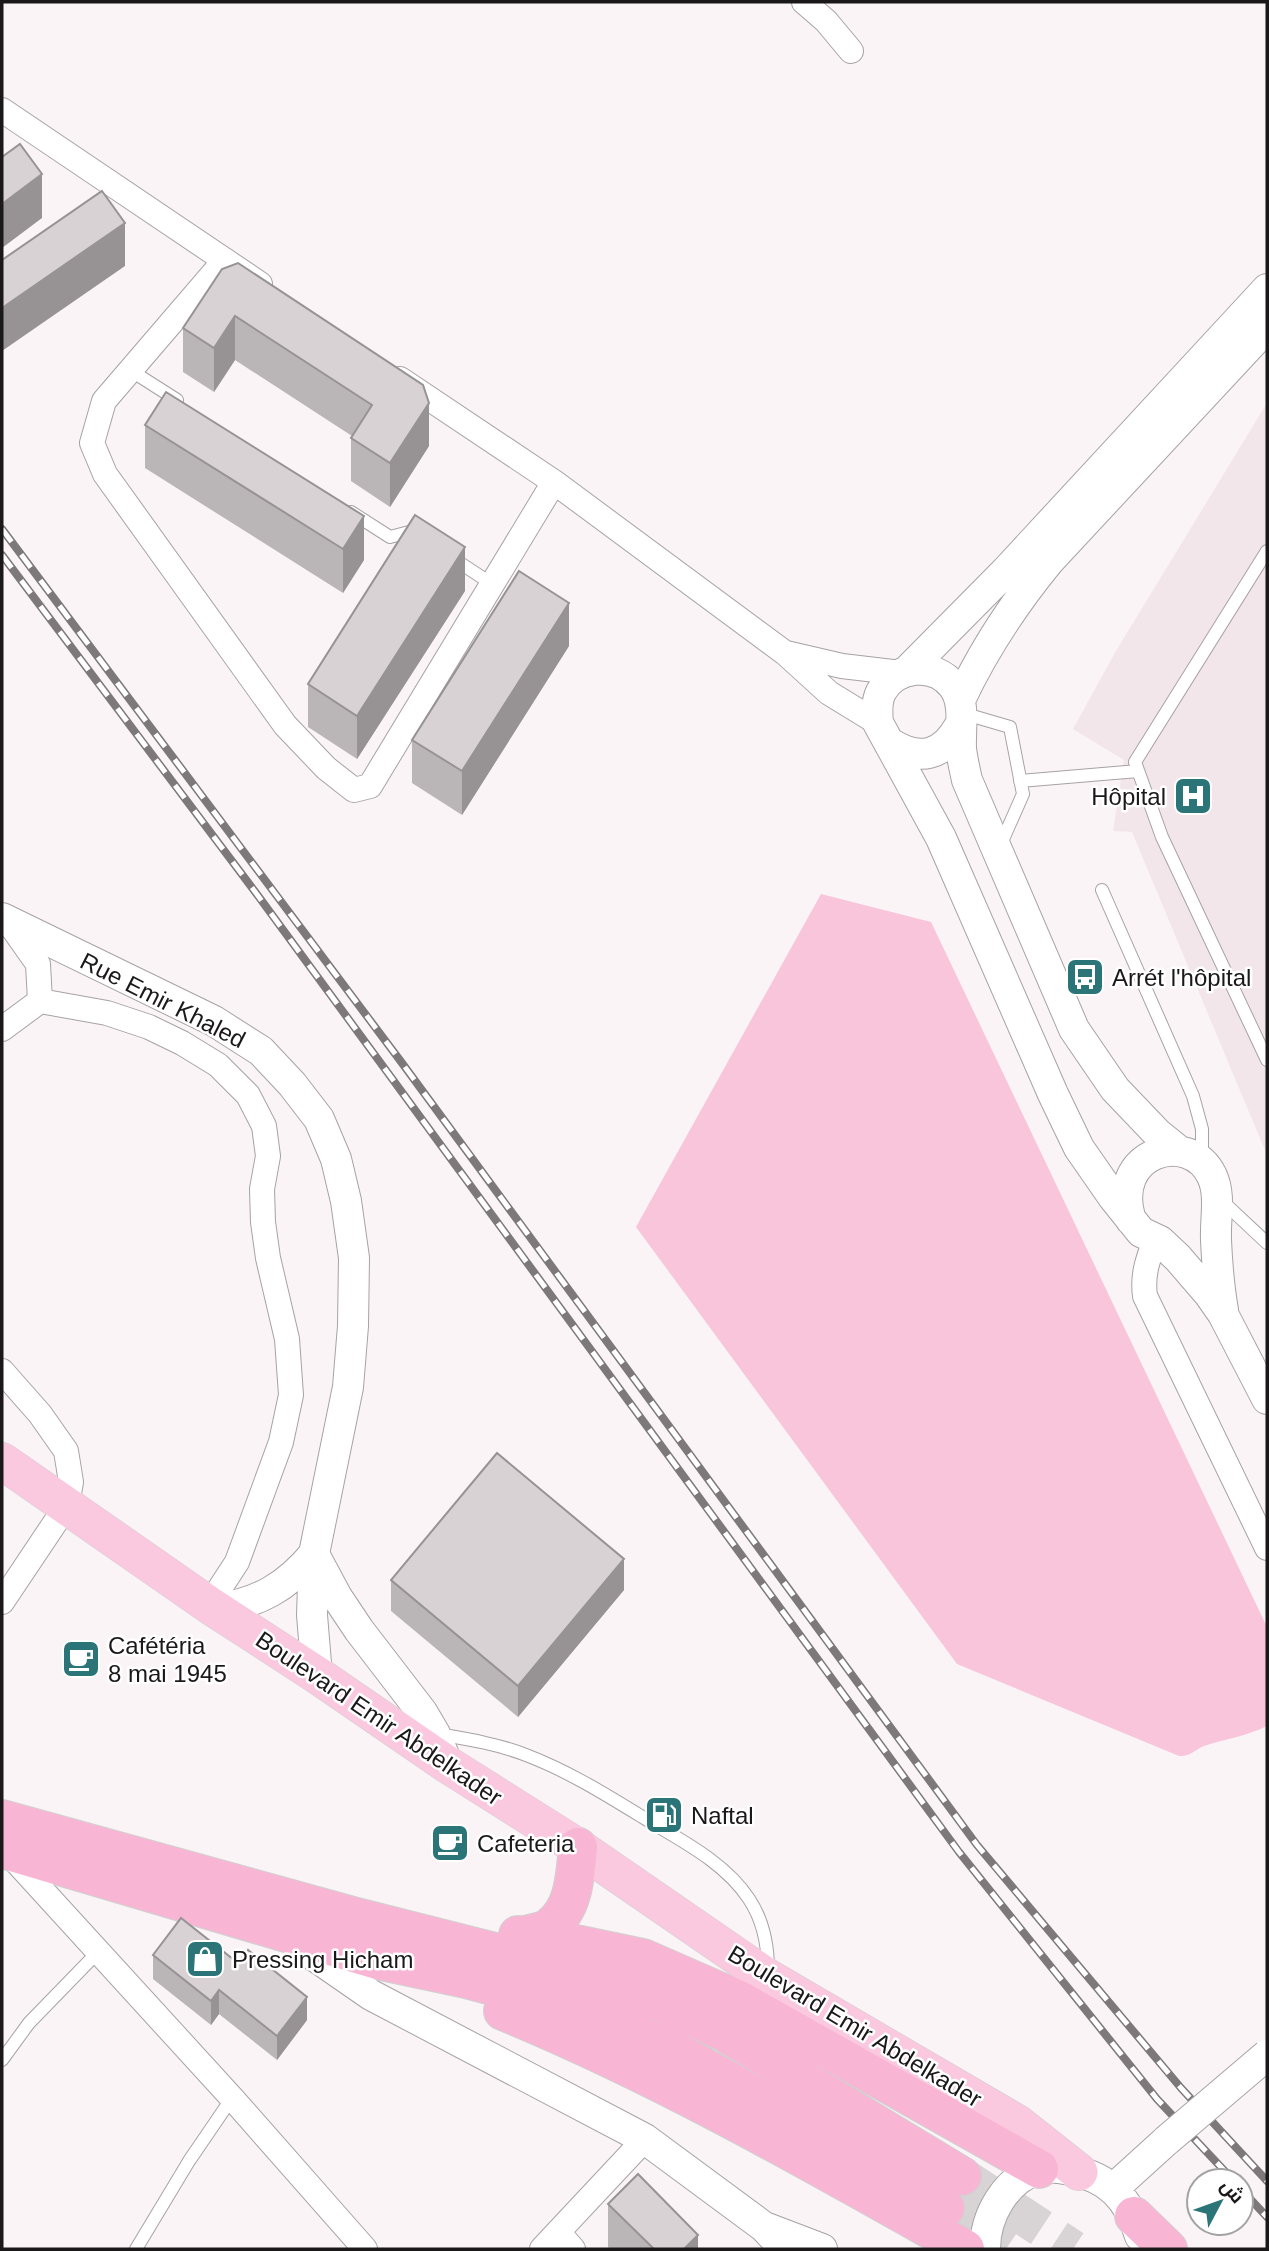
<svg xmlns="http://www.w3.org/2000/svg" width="1269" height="2251" viewBox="0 0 1269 2251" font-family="Helvetica,Cairo,sans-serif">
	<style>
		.built { fill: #f3e6eb }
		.green { fill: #f8c5db }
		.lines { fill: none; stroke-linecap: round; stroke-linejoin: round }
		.trunk-tunnel { stroke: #d8d3d5; stroke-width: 38; stroke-dasharray: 38 19; stroke-linecap: butt }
		.service-casing { stroke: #a7a2a4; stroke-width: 14 }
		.minor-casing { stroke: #a7a2a4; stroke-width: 26 }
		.tertiary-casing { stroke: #a7a2a4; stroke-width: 32 }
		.primary-casing { stroke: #d1d1d1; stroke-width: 38 }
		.trunk-casing { stroke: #d1d1d1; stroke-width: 40 }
		.service { stroke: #fff; stroke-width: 12 }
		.minor { stroke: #fff; stroke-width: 24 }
		.tertiary { stroke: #fff; stroke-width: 30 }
		.primary { stroke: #fac8df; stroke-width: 37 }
		.trunk { stroke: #f8b6d4; stroke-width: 38 }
		.rail-casing { stroke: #7d797a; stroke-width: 8 }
		.rail { stroke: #fff; stroke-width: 5; stroke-dasharray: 16; stroke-linecap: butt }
		.tertiary-bridge-casing { stroke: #a7a2a4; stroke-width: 32; stroke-linecap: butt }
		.tertiary-bridge { stroke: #fff; stroke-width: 30 }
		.wall { fill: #bab5b6 }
		.shaded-wall { fill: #979394 }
		.building { fill: #d8d2d4; stroke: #979394; stroke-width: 2 }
		.labels { text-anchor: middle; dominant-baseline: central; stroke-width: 5; stroke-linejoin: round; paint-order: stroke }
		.poi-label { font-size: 24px; fill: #1a1818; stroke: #fff; text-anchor: start }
		.street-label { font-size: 24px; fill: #1a1818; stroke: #fff }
	</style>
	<rect width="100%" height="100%" fill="#faf4f6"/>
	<path class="built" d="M 1267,403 L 1267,1155 L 1132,832 L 1113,831 L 1124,760 L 1073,729 L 1116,651 Z"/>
	<path class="green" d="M 821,894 L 931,922 L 1267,1627 L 1267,1726 C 1247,1736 1225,1739 1204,1746 C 1194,1750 1190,1757 1179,1756 L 957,1664 L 636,1227 Z"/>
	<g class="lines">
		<path class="trunk-tunnel" d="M 962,2176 L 1073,2249
			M 945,2208 L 1006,2249"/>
		<defs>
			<path id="service" d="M 130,370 L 177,400
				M 351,512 L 390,537 L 413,531 L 419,535
				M 1267,551 L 1135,762 L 1162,837 L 1267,1060
				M 451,557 L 492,584
				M 962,713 L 1010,727 L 1023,794 L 1000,846
				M 1020,781 L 1138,771
				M 1102,890 L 1193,1096 L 1202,1129 L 1202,1162
				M 1220,1199 L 1267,1243
				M 438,1734 C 467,1739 498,1744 526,1755 C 568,1771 605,1794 644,1818 C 680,1840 725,1862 749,1899 C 763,1920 768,1945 768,1970
				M 2,2060 L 29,2023 L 98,1952
				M 136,2249 L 189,2161 L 232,2098"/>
			<path id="minor" d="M 804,2 L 826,21 L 851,51
				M 2,110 L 260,284
				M 225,260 L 104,401 L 92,443 L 105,474 L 285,725 L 326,768 L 354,790 L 370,786 L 554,482
				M 400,379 L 554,482 L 785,653 L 829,693 L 878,723
				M 786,653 L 842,666 L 901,673
				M 40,1001 L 107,1013 L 149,1027 L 182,1043 L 218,1065 L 248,1095 L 264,1126 L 268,1156 L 262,1189 L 263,1222 L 268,1258 L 287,1339 L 291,1395 L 281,1442 L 237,1562 L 209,1605
				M 2,1029 L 40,1001 L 38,964 L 9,923
				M 1155,1240 C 1148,1259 1142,1275 1145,1296 L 1267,1548
				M 2,1371 L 40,1414 L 66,1451 L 71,1482 L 67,1505 L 2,1602
				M 10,1855 L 232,2098 L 365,2249
				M 558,2232 L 573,2249
				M 542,2249 L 645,2139"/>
			<path id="tertiary" d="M 908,670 L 1006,571 L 1267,289
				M 960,700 C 984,649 1013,605 1049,561 L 1267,327
				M 890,743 C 920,762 943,756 960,725
				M 2,918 L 214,1021 L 261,1051 L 292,1084 L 319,1119 L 336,1159 L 346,1201 L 354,1258 L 353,1326 L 348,1387 L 314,1554 L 312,1615 L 317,1675
				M 1179,1151 L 1158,1134 L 1115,1089 L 1074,1029 L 967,780 C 965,770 962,759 961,748 C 960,728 966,703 953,686 C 934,661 895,666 881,692 C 876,702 877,713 878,723 L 941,838 L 1053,1094 L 1079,1148 L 1113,1197 L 1141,1232 L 1160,1241 L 1178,1258 L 1209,1294 L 1223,1314 L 1267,1399
				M 1131,1220 C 1109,1152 1189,1128 1212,1176 C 1221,1195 1215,1219 1216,1240 C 1217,1263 1219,1287 1223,1310
				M 314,1554 L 337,1597 L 359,1630 L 422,1712 L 435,1734 L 448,1765
				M 216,1609 C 258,1603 287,1587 314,1554
				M 296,1943 L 371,1995 L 645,2139 L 764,2227 L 785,2249
				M 1113,2189 L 1167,2140
				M 767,2228 L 822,2249
				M 985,2249 C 985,2216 1005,2180 1038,2169 C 1048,2166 1061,2168 1070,2170 C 1109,2177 1129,2199 1140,2236"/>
			<path id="primary" d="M 2,1461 L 209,1605 L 317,1675 L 448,1765 L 578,1847 L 767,1977 L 1017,2123 L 1079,2172"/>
			<path id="trunk" d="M 2,1819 L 360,1918 L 578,1973 L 661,2002 L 724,2032 L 962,2176
				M 2,1849 L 381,1961 L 466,1979 L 552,2002 L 614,2023 L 672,2049 L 749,2092 L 945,2208
				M 518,1935 L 581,1945 L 643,1958 L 739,2000 L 1039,2169
				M 525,1935 C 533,1933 545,1931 551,1926 C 575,1907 575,1874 578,1847
				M 503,2011 C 663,2077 814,2164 965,2249
				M 1134,2216 L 1168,2249"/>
		</defs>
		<use href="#service" class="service-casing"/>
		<use href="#minor" class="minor-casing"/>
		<use href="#tertiary" class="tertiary-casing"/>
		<use href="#primary" class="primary-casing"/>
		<use href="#trunk" class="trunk-casing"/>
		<use href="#service" class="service"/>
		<use href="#minor" class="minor"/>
		<use href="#tertiary" class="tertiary"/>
		<use href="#primary" class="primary"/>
		<use href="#trunk" class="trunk"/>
		<defs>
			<path id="rail" d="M 2,529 L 402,1063 L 977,1845 L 1181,2088 L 1267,2181
				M 2,555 L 256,893 L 959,1852 L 1157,2099 L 1234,2181
				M 1241,2189 L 1267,2217"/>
		</defs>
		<use href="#rail" class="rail-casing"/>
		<use href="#rail" class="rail"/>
		<defs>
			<path id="tertiary-bridge" d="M 1167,2140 L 1267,2055"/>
		</defs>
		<use href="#tertiary-bridge" class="tertiary-bridge-casing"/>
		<use href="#tertiary-bridge" class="tertiary-bridge"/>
	</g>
	<path class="wall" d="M 222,269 L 429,446 L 390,507 L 351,481 L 351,438 L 352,436 L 235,360 L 214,392 L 183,372 L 183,328 Z
		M 145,425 L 364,560 L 343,593 L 145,468 Z
		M 465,591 L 357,759 L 308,727 L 308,684 Z
		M 569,646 L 462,815 L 412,783 L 412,740 Z
		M 391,1580 L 624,1590 L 518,1717 L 391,1611 Z
		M 153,1955 L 307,2020 L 277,2060 L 219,2014 L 211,2025 L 153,1979 Z
		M 608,2204 L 698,2249 L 610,2249 L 608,2247 Z"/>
	<path class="shaded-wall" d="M 42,174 L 42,218 L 2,248 L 2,204 Z
		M 125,223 L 125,266 L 2,351 L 2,308 Z
		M 235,316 L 235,360 L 214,392 L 214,348 Z
		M 429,403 L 429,446 L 390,507 L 390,463 Z
		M 364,516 L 364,560 L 343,593 L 343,549 Z
		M 465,547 L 465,591 L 357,759 L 357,716 Z
		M 569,603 L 569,646 L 462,815 L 462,771 Z
		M 624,1559 L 624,1590 L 518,1717 L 518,1686 Z
		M 219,1990 L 219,2014 L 211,2025 L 211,2001 Z
		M 307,1997 L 307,2020 L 277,2060 L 277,2036 Z
		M 698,2235 L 698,2249 L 684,2249 Z"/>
	<path class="building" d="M 20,144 L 42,174 L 2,204 L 2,157 Z
		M 102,191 L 125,223 L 2,308 L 2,260 Z
		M 238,263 L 423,385 L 429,403 L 390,463 L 351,438 L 372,405 L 235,316 L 214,348 L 183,328 L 222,269 Z
		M 166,392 L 364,516 L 343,549 L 145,425 Z
		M 415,515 L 465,547 L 357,716 L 308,684 Z
		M 519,571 L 569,603 L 462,771 L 412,740 Z
		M 497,1453 L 624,1559 L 518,1686 L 391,1580 Z
		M 181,1918 L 238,1963 L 248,1950 L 307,1997 L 277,2036 L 219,1990 L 211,2001 L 153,1955 Z
		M 638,2174 L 698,2235 L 684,2249 L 654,2249 L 608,2204 Z"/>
	<defs>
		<symbol id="hospital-square" viewBox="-11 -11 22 22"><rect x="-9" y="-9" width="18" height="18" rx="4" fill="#2b7579" stroke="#fff"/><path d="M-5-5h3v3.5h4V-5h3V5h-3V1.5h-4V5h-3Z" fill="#fff"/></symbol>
		<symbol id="bus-square" viewBox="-11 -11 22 22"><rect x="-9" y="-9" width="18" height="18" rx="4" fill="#2b7579" stroke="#fff"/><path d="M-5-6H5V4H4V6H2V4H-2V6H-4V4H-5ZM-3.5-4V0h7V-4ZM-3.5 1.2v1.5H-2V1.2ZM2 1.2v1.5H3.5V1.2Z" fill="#fff"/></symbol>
		<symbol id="cafe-square" viewBox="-11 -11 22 22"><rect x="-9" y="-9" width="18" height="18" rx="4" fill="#2b7579" stroke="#fff"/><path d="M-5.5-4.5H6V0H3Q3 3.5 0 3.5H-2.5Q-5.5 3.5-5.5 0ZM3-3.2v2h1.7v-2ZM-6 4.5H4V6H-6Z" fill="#fff"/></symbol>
		<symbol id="fuel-square" viewBox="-11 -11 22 22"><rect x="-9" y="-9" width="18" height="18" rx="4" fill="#2b7579" stroke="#fff"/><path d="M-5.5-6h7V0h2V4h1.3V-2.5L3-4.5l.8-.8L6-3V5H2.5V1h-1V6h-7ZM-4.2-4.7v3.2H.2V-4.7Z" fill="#fff"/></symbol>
		<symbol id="shop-square" viewBox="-11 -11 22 22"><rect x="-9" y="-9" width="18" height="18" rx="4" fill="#2b7579" stroke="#fff"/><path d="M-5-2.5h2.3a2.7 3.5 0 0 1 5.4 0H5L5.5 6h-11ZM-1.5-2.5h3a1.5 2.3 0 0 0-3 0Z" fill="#fff"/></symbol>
	</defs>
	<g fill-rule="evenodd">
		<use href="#hospital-square" x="1171" y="774" width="44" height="44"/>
		<use href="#bus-square" x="1063" y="955" width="44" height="44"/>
		<use href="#cafe-square" x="59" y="1637" width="44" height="44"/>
		<use href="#fuel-square" x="642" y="1793" width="44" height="44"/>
		<use href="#cafe-square" x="428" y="1821" width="44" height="44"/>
		<use href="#shop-square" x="183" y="1937" width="44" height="44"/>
	</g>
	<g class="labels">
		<g class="poi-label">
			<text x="1166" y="796" text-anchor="end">Hôpital</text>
			<text x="1112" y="977">Arrét l'hôpital</text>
			<text x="108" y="1645">Cafétéria<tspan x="108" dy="28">8 mai 1945</tspan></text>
			<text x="691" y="1815">Naftal</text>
			<text x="477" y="1843">Cafeteria</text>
			<text x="232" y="1959">Pressing Hicham</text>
		</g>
		<g class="street-label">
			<text transform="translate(163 1000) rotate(27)">Rue Emir Khaled</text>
			<text transform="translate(379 1718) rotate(34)">Boulevard Emir Abdelkader</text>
			<text transform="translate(855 2026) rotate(31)">Boulevard Emir Abdelkader</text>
		</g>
	</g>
	<rect width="1269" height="2251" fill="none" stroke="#1a1818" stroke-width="7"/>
	<g transform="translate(1220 2202) rotate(49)"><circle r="33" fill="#ffffff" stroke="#a3a3a3" stroke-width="2"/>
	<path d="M0-5L12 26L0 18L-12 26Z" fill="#2b7579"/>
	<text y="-10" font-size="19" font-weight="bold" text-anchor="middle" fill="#1a1818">ش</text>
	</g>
</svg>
